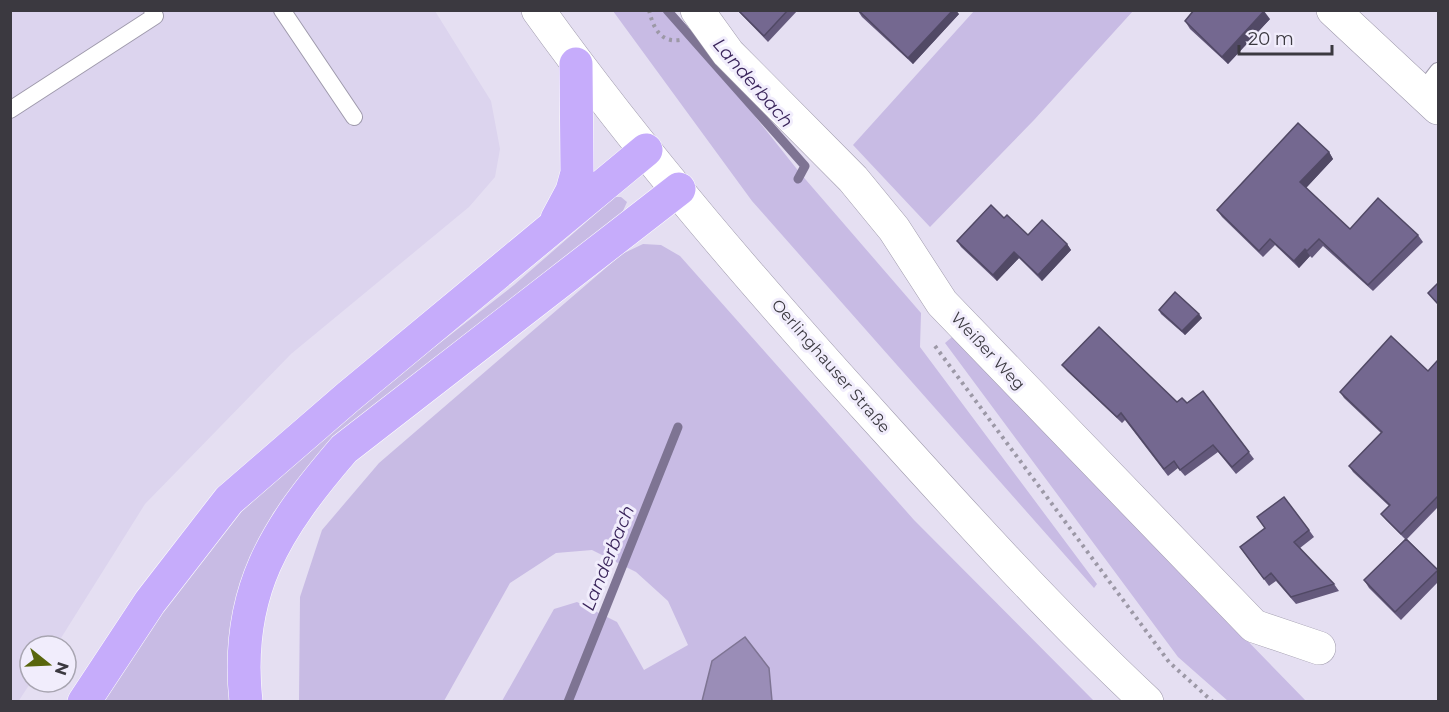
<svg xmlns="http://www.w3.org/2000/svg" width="1449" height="712" viewBox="0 0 1449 712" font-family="Montserrat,sans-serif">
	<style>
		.built { fill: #dcd4ee }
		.green { fill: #c8bbe4 }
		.water { fill: #9a8db7; stroke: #7e7493; stroke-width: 1.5 }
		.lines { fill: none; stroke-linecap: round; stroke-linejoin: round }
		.stream { stroke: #7e7493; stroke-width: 9 }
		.service-casing { stroke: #9f9aac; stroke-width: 18 }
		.minor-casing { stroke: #9f9aac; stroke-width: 34 }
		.secondary-casing { stroke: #9f9aac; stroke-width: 34 }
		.motorway-casing { stroke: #fff; stroke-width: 34 }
		.path { stroke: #9c98a6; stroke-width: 4; stroke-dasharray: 3 4.5; stroke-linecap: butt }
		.service { stroke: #fff; stroke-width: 16 }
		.minor { stroke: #fff; stroke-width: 33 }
		.secondary { stroke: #fff; stroke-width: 33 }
		.motorway { stroke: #c6acfb; stroke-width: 33 }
		.wall { fill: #64597c }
		.shaded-wall { fill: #514965 }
		.building { fill: #746890; stroke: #514965; stroke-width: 1.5 }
		.labels { text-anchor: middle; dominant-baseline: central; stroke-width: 6; stroke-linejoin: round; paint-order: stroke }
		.street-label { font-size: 16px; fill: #3b3940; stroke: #f1edfc }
		.water-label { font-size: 18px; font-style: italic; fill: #3a255b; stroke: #f1edfc }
	</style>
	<rect width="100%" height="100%" fill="#e5dff2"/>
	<path class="built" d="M 10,11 L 435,11 L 491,101 L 500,149 L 495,177 L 469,207 L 291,354 L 145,504 L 56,646 L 30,646 L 31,682 L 18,702 L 10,701 Z"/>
	<path class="green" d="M 613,11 L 671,11 L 800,173 L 921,313 L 920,347 L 1097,584 L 1094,588 L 752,201 Z
		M 974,11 L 1133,11 L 1034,120 L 930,227 L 853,145 Z
		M 615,197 L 621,197 L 627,202 L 622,213 L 371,408 L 319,456 L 273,513 L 241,582 L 233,701 L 103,702 L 174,594 L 240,513 L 372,396 L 514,285 Z
		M 643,244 L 661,245 L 680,256 L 914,520 L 1094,701 L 772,701 L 769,668 L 712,661 L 702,701 L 502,701 L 554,609 L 577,602 L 617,622 L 644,670 L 688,645 L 668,601 L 636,572 L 592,550 L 556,553 L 510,583 L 444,701 L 299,702 L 300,597 L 322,530 L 379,463 L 622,254 Z
		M 952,337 L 1306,701 L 1228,701 L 1178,657 L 945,343 Z"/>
	<path class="water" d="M 745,637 L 769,668 L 772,701 L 702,701 L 712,661 Z"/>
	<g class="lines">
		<path class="stream" d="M 667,10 L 805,166 L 798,179
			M 568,702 L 678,427"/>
		<defs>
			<path id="service" d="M 282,10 L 354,117
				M 1422,92 L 1438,71
				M 10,110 L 155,16 L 152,10"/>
			<path id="minor" d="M 697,10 L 728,53 L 853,179 L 894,229 L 942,303 L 1254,626 L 1319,648
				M 1333,10 L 1438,108"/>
			<path id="secondary" d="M 538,10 C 643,156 763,294 884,427 C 969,521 1054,615 1147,702"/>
			<path id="motorway" d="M 557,219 L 572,191 L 577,173 L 576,64
				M 84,702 L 150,602 L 229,500 L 348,397 L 646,150
				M 246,702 C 234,592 276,528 344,449 L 679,189"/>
		</defs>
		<use href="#service" class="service-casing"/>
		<use href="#minor" class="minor-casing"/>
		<use href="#secondary" class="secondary-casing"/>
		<use href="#motorway" class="motorway-casing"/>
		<path class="path" d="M 649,10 C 653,27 660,43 680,40
			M 935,346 L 1169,662 L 1213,702"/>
		<use href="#service" class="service"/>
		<use href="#minor" class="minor"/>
		<use href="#secondary" class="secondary"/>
		<use href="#motorway" class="motorway"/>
	</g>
	<path class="wall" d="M 737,10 L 798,10 L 768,42 Z
		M 858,11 L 959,14 L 913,64 L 862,17 Z
		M 1270,19 L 1228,64 L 1190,29 L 1185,21 Z
		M 1329,152 L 1333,159 L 1306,188 L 1350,229 L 1418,235 L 1423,242 L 1373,291 L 1323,246 L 1312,258 L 1310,256 L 1299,268 L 1275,245 L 1263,257 L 1222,217 L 1217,210 Z
		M 1004,218 L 1028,235 L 1067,244 L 1071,250 L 1042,281 L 1019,258 L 997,281 L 961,247 L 957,241 Z
		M 1159,310 L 1202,318 L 1185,335 L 1161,314 Z
		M 1438,360 L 1438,507 L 1407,539 L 1438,570 L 1438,582 L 1401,620 L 1369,588 L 1364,580 L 1405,539 L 1386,520 L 1381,514 L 1389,506 L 1353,472 L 1349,466 L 1381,433 L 1344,398 L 1340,392 L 1428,371 Z
		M 1062,365 L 1177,402 L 1187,403 L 1203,391 L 1254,459 L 1236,474 L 1218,452 L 1185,476 L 1178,468 L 1168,476 L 1125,420 L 1122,423 L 1067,371 Z
		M 1309,530 L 1314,537 L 1300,548 L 1334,584 L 1339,591 L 1296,604 L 1276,581 L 1269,586 L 1240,547 Z"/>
	<path class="shaded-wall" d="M 953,10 L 956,10 L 959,14 L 913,64 L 908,58 Z
		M 1264,11 L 1270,19 L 1228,64 L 1222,57 Z
		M 1329,152 L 1333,159 L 1305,189 L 1300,182 Z
		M 1067,244 L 1071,250 L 1042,281 L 1038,275 Z
		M 1305,249 L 1310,256 L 1299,268 L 1294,261 Z
		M 1014,252 L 1019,258 L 997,281 L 993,275 Z
		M 1199,314 L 1202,318 L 1185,335 L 1182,331 Z"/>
	<path class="building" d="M 738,10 L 788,10 L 764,36 Z
		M 858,10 L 953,10 L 908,58 Z
		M 1194,10 L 1263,10 L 1264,11 L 1222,57 L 1185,21 Z
		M 1298,123 L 1329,152 L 1300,182 L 1350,229 L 1378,198 L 1418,235 L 1368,285 L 1319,239 L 1307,251 L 1305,249 L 1294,261 L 1270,239 L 1259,251 L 1217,210 Z
		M 991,205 L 1004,218 L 1007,215 L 1028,235 L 1042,220 L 1067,244 L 1038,275 L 1014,252 L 993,275 L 957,241 Z
		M 1438,283 L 1438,304 L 1428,293 Z
		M 1175,292 L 1199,314 L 1182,331 L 1159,310 Z
		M 1099,327 L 1177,402 L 1182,398 L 1187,403 L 1203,391 L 1249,452 L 1232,467 L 1213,445 L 1180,470 L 1174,461 L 1164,469 L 1121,413 L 1117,417 L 1062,365 Z
		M 1391,336 L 1428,371 L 1438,360 L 1438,496 L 1401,534 L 1381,514 L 1390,505 L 1349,466 L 1382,432 L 1340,392 Z
		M 1284,497 L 1309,530 L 1294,542 L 1334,584 L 1291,597 L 1271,573 L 1264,579 L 1240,547 L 1265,528 L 1257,517 Z
		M 1406,539 L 1438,570 L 1395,612 L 1364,580 Z"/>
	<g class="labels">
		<g class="street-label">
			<text transform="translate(988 351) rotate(47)">Weißer Weg</text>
			<text transform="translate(831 366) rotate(49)">Oerlinghauser Straße</text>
		</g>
		<g class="water-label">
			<text transform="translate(753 83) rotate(49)">Landerbach</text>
			<text transform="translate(608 558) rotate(-68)">Landerbach</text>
		</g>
	</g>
	<rect width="1449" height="712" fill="none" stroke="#3b3940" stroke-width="24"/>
	<g transform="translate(48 664) rotate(108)"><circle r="28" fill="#f1edfc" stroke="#a8a5b1" stroke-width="1.5"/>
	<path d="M0-4.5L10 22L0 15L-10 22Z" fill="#59660d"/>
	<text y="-9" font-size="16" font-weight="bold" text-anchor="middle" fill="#3b3940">N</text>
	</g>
	<path d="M1239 45v9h93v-9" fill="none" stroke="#3b3940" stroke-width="3"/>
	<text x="1248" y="45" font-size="18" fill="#3b3940" stroke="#f1edfc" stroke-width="4.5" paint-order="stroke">20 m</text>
</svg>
